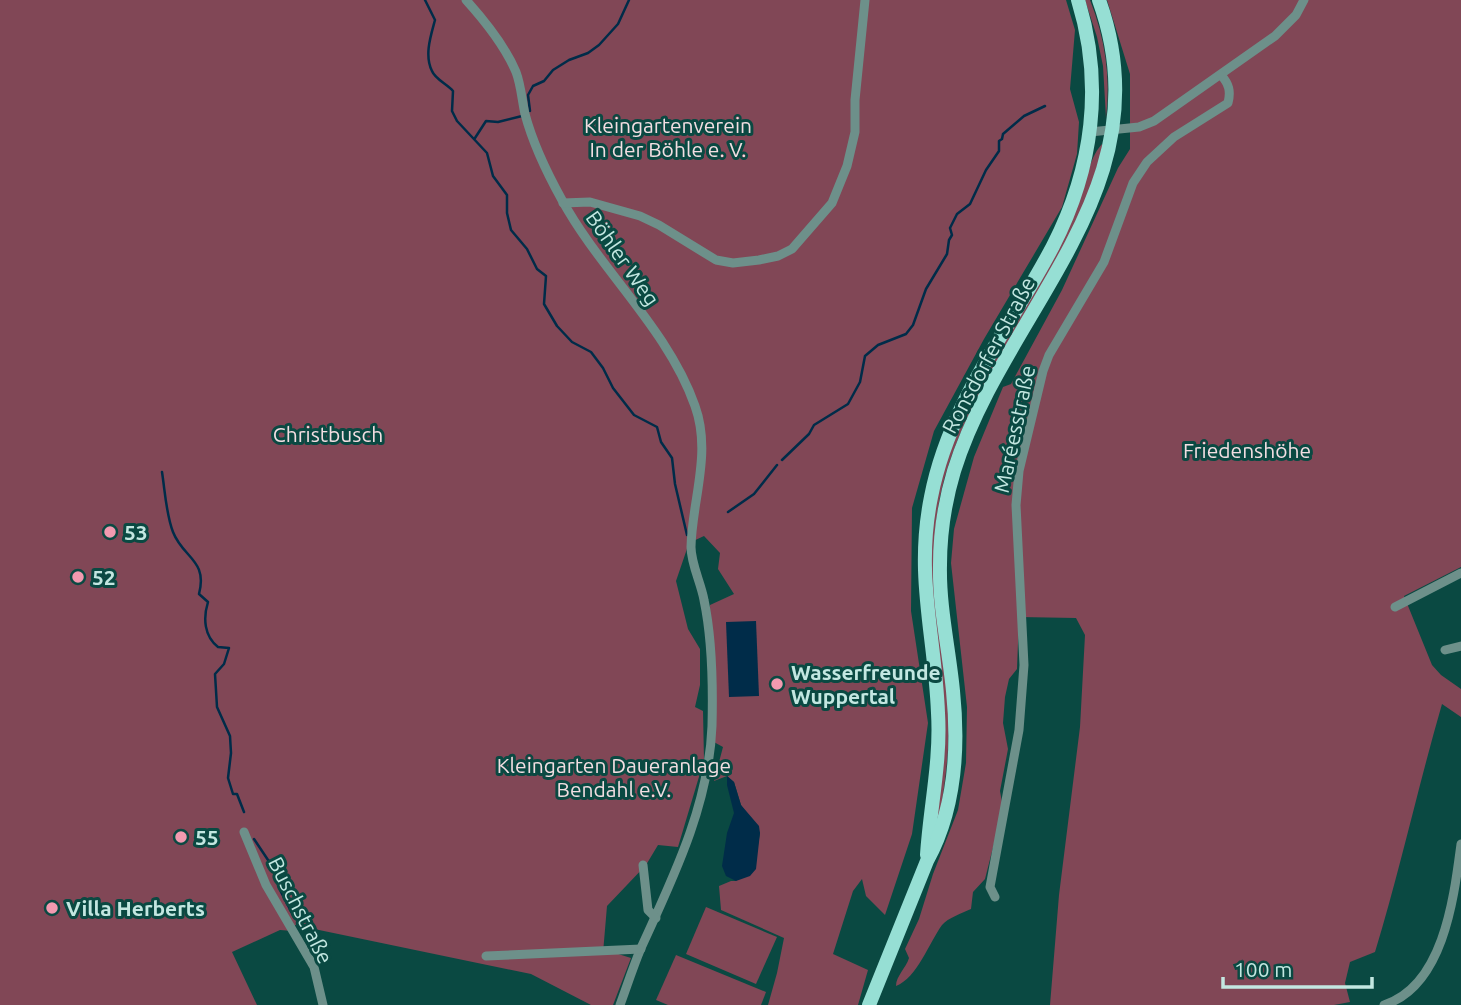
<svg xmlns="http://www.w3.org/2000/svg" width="1461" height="1005" viewBox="0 0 1461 1005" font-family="Ubuntu,sans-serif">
  <rect width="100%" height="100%" fill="#0a4942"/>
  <!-- green -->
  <g fill="#814756">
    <path d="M 0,0 L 1066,0 L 1075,30 L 1070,89 L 1079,122 L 1077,154 L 1062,207 L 984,339 L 934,431 L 912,508 L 911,611 L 928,723 L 912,834 L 885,915 L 866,896 L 862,879 L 853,891 L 833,954 L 868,970 L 858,1005 L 768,1005 L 777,973 L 784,938 L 721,910 L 719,886 L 731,881 L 736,881 L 758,845 L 760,833 L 741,805 L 734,782 L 727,776 L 714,781 L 723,747 L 712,741 L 710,605 L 734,594 L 718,569 L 720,553 L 704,536 L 689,543 L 676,581 L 688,629 L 700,649 L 700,685 L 695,707 L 703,711 L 704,760 L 678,847 L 658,845 L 646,865 L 607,906 L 603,953 L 615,953 L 631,958 L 613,1005 L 591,1005 L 531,974 L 295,925 L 293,931 L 280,930 L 232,952 L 257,1005 L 0,1005 Z"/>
    <path d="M 1085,0 L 1090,0 C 1105,38 1111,77 1106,118 L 1103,66 L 1097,37 Z"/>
    <path d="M 1107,0 L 1461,0 L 1461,567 L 1404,596 L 1432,665 L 1441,675 L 1461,689 L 1461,717 L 1442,704 C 1418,787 1400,870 1375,952 L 1350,962 L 1345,983 L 1350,1002 L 1334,1005 L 1050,1005 L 1059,895 L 1080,727 L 1085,635 L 1076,618 L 1019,617 L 1017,669 L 1009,679 L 1005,697 L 1003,723 L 1008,749 L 1000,791 L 1003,808 L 985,879 L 973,892 L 971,909 C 962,913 948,918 942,925 C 929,943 917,978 896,986 C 896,976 906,968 909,958 L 905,949 L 919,919 L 933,874 L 958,810 L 966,763 L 967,707 L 951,563 L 954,529 L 974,457 L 1003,387 L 1011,384 L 1062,290 L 1118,168 L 1130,149 L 1130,74 Z"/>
    <path d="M 1102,144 L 1103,148 C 1096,168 1091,189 1082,208 C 1072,232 1058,256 1045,279 C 1008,347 961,411 942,488 C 925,559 941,628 948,699 C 951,738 946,777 940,815 L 935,820 L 930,552 C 932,529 934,506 940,484 C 965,384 1033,300 1076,208 C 1086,188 1087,160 1102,144 Z"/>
    <path d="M 706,907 L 777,937 L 756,984 L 686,954 Z"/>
    <path d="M 676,955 L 766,992 L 761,1005 L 668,1005 L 656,1000 Z"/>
  </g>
  <!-- water -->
  <g fill="#002c49">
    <path d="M 756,621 L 759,696 L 729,697 L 726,622 Z"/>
    <path d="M 727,776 L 734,782 L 741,805 L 759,826 L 760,833 L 756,869 L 750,876 L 736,881 L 726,876 L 722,866 L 727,833 L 734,813 L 727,785 Z"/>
  </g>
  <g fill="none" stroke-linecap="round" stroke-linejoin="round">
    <!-- stream -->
    <g stroke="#002c49" stroke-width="2.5">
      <path d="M 425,0 L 435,20 C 431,35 424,55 432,71 C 435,79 447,84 453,91 L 452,111 L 457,121 L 487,153 L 493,176 L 507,195 L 507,213 L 511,230 L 527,249 L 537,269 L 546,276 L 544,304 L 557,326 L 572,342 L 591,352 L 603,368 L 613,388 L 634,415 L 657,427 L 661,442 L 672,458 L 675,484 L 687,535"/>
      <path d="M 530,111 L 528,95 L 533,86 L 544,81 L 553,70 L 569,60 L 588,53 L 599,45 L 618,24 L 629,0"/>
      <path d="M 475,138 L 486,121 L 498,122 L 522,116"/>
      <path d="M 782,460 L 809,434 L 814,425 L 848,404 L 860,382 L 865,356 L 878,345 L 906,334 L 913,325 L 926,289 L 947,254 L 949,240 L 952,235 L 950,228 L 957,214 L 970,204 L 986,170 L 999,151 L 999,141 L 1002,139 L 1003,134 L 1024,116 L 1045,106"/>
      <path d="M 162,472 C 165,491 166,514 173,532 C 183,558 208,560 199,594 L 208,602 C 203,618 204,636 218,647 L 229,648 L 224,664 L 215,674 L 217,707 L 230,736 L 231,753 L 228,778 L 233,794 L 237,794 L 244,812"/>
      <path d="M 728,512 L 754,494 L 777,465"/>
      <path d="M 254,839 L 268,860 L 273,864 L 281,892 L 294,917"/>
    </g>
    <!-- street -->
    <g stroke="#6d908a" stroke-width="9">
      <path d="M 466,0 C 485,21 505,46 516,72 C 521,85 522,101 525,114 C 533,144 547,173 562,200 C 600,270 668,329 695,406 C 712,453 692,500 691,547 C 691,564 701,583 704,600 C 712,638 713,687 712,726 C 709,805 673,878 641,948 C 633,967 627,986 620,1005"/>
      <path d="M 1090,132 L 1139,127 L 1154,121 L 1275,36 L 1296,15 L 1304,0"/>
      <path d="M 563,203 L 590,202 L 640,216 L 659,225 L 716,260 L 733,263 L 759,260 L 778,256 L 792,249 L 832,203 L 847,166 L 855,132 L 855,100 L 865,0"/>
      <path d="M 1395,607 L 1461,573"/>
      <path d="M 1445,650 L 1461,646"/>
      <path d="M 244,832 L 266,885 L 314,967 L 323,1005"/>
      <path d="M 643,865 L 648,910 L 656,918"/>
      <path d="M 995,897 L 990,887 L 1019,730 L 1024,665 L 1016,505 L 1019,471 L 1043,371 L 1049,355 L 1104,262 L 1133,183 L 1147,162 L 1174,137 L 1228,103 C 1231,91 1229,84 1221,75"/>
      <path d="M 486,956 L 641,949"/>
      <path d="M 1384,1005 C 1444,986 1454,897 1461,844"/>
    </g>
    <!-- primary -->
    <g stroke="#96dfd4" stroke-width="14">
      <path d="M 927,855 C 930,807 941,761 938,713 C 935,635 915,576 931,497 C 949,403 1010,328 1053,246 C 1093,168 1104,84 1078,0"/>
      <path d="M 869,1005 L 927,861 C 955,810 959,749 953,691 C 949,649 939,607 940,565 C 940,533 945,501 954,471 C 1005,308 1167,188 1099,0"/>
    </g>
  </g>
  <!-- markers -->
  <g fill="#f29ab0" stroke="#0a4942" stroke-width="2.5">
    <circle cx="110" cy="532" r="7"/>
    <circle cx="78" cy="577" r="7"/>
    <circle cx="777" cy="684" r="7"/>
    <circle cx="181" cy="837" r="7"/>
    <circle cx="52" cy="908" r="7"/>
  </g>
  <g text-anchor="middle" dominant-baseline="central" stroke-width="6" stroke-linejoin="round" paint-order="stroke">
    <!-- park labels -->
    <g font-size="21" fill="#f3dee2" stroke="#0a4942">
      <text x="668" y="125">Kleingartenverein<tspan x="668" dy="24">In der Böhle e. V.</tspan></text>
      <text x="328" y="434">Christbusch</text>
      <text x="1247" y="450">Friedenshöhe</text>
      <text x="614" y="765">Kleingarten Daueranlage<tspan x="614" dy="24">Bendahl e.V.</tspan></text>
    </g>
    <!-- street labels -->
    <g font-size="21" fill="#c3e7e1" stroke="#0a4942">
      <text transform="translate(623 258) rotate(55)">Böhler Weg</text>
      <text transform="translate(988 355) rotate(-62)">Ronsdorfer Straße</text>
      <text transform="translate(1014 429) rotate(-78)">Maréesstraße</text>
      <text transform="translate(301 910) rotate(63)">Buschstraße</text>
    </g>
    <!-- poi labels -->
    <g font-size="21" font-weight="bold" fill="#c3e7e1" stroke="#0a4942" text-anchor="start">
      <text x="124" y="532">53</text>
      <text x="92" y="577">52</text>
      <text x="791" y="672">Wasserfreunde<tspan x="791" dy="24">Wuppertal</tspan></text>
      <text x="195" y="837">55</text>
      <text x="66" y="908">Villa Herberts</text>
    </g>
  </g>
  <!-- scale -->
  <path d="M1223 977v10h149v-10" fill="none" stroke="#c3e7e1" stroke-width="3.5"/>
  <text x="1234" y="977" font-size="21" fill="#c3e7e1" stroke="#0a4942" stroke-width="5" paint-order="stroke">100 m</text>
</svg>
